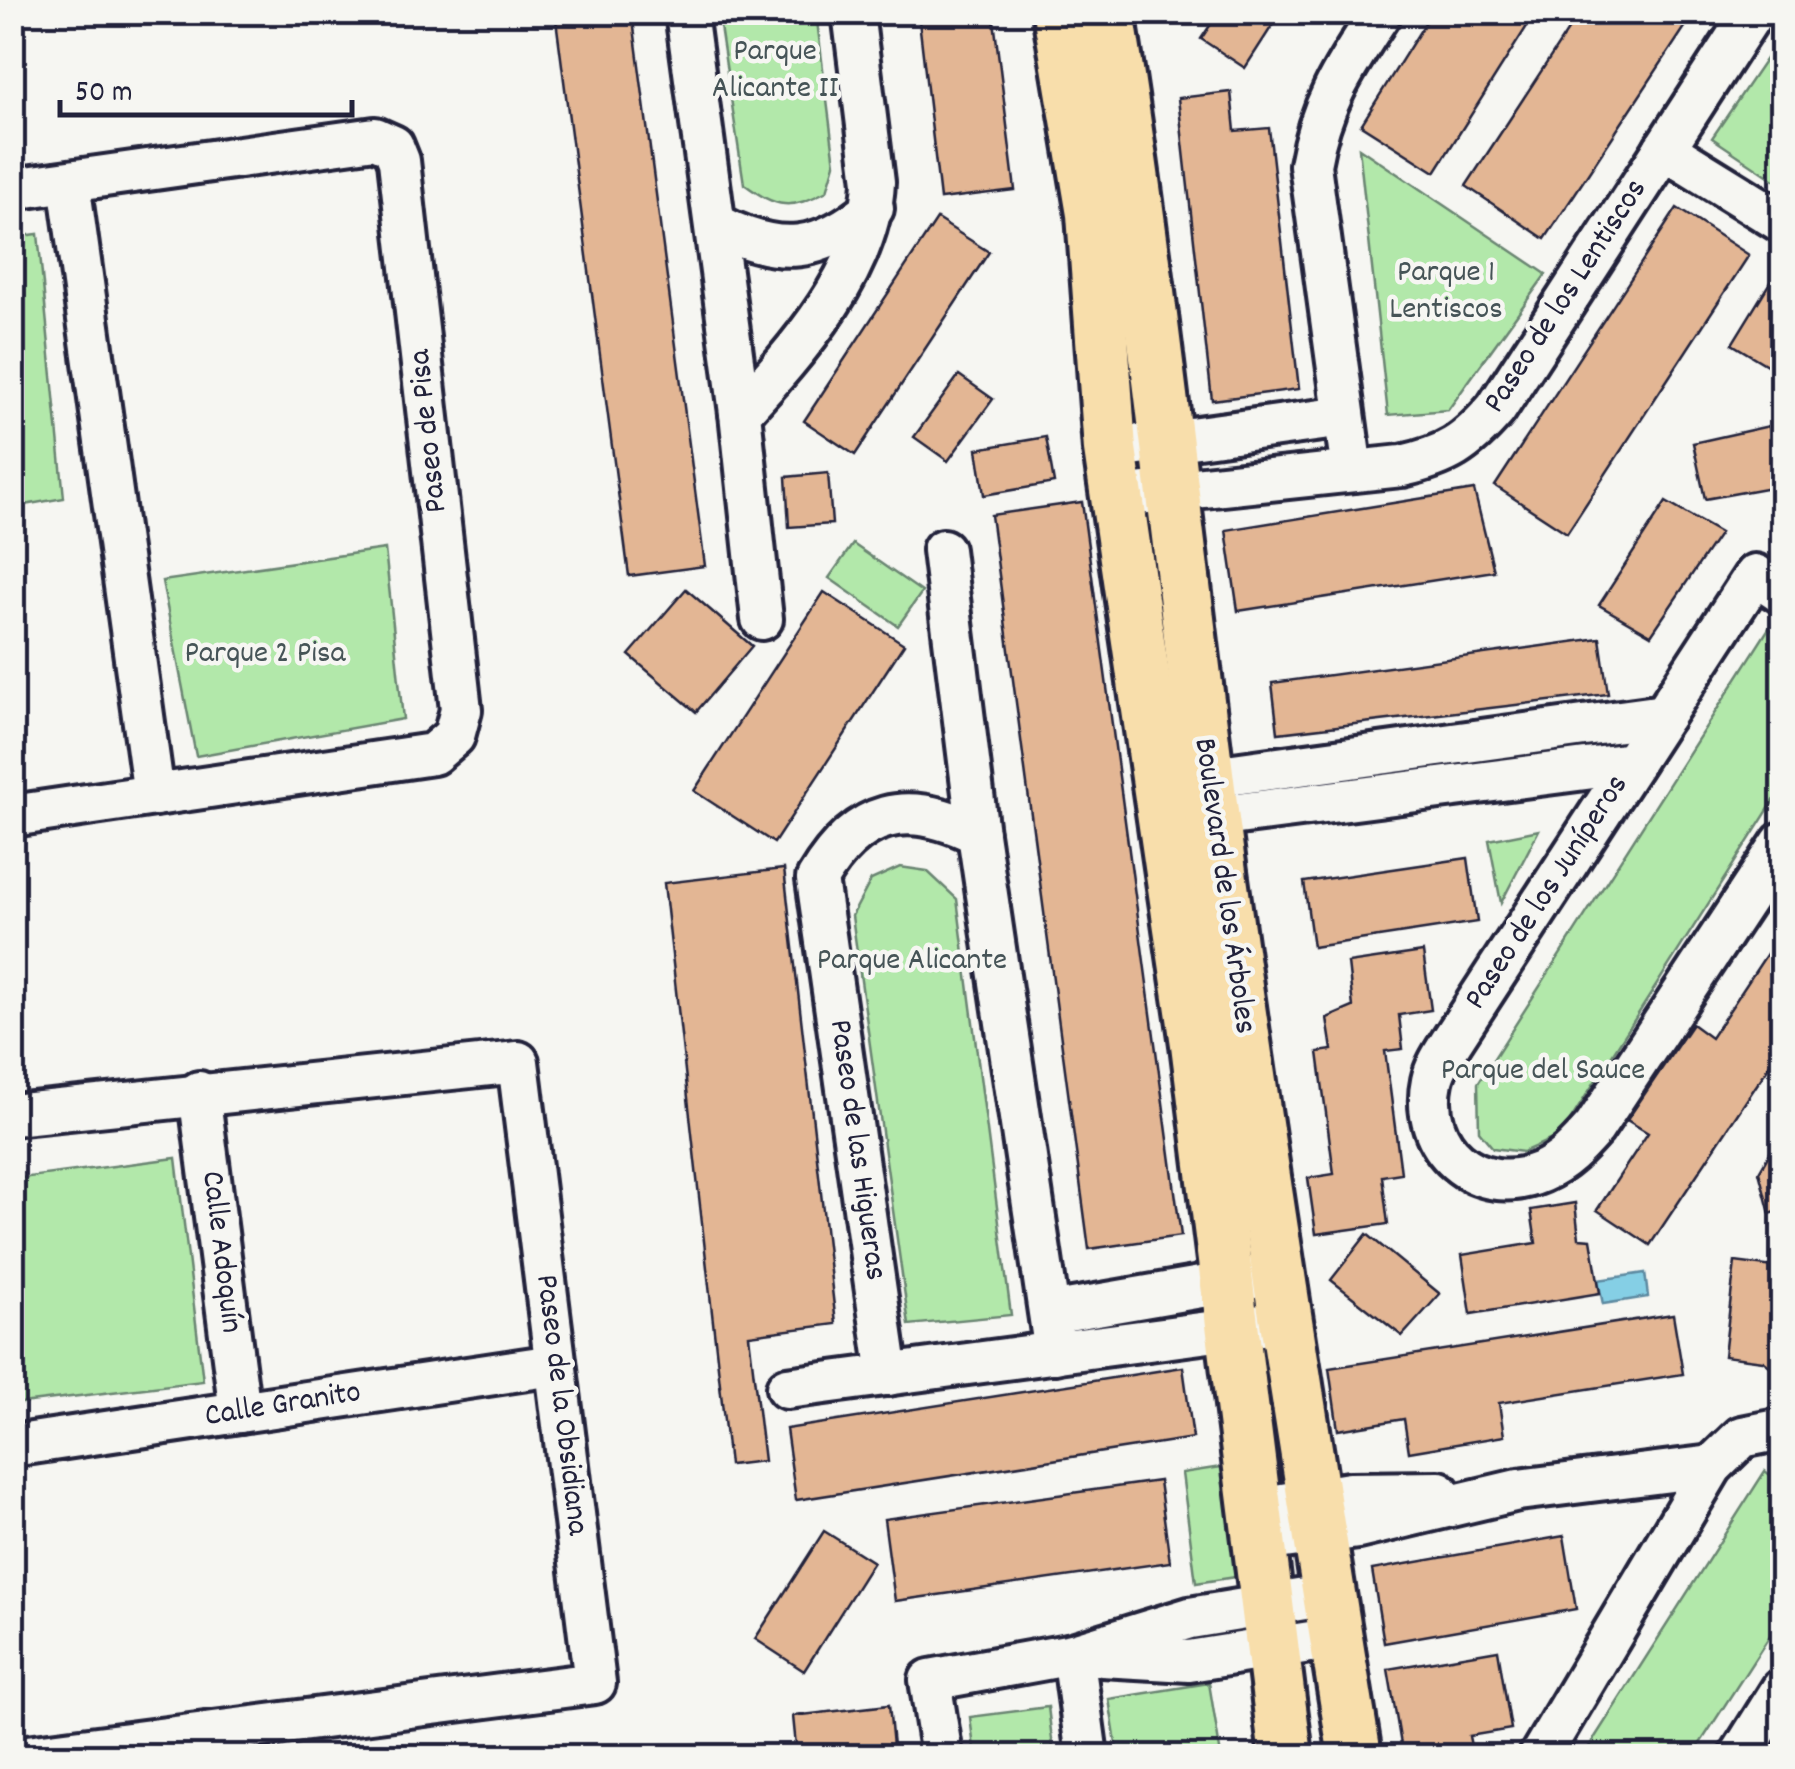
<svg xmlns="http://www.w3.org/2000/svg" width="1795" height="1769" viewBox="0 0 1795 1769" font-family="Dekko,sans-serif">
  <rect width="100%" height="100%" fill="#f6f6f2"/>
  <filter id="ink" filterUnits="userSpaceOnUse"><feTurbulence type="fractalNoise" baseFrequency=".01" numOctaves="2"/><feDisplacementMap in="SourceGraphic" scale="20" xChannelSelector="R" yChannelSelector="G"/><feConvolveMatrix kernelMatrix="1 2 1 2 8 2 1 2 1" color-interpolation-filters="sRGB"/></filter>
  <g filter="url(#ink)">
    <!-- green -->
    <g fill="#b2e8aa" stroke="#6a8572" stroke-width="2.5">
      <path d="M 718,13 L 816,13 L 835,164 L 827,191 C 790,210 778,209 744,184 Z"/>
      <path d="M 1782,35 L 1782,185 L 1712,138 Z"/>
      <path d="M 1359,148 L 1546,274 L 1448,410 L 1388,415 Z"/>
      <path d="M 38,234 L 64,498 L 13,507 L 13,237 Z"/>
      <path d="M 853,544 L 922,592 L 898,626 L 829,578 Z"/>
      <path d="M 385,549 L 403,719 L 196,756 L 162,581 Z"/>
      <path d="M 1769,628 L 1782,637 L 1782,788 L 1561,1135 L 1523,1152 L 1493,1148 L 1479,1131 L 1478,1083 Z"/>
      <path d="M 1539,830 L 1501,903 L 1489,840 Z"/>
      <path d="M 900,867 L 927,871 L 957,899 L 1011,1315 L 909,1325 L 852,916 L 871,880 Z"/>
      <path d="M 176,1158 L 203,1381 L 13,1404 L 13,1179 Z"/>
      <path d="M 1228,1466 L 1242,1576 L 1196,1583 L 1182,1473 Z"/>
      <path d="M 1765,1471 L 1782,1484 L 1782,1617 L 1692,1756 L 1583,1756 Z"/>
      <path d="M 1209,1683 L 1221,1756 L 1118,1756 L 1109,1699 Z"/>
      <path d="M 1048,1707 L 1054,1756 L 975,1756 L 970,1717 Z"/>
    </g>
    <!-- water -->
    <path fill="#85cfe5" stroke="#5d8aa1" stroke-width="2.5" d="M 1645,1273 L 1648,1297 L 1603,1304 L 1598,1280 Z"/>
    <!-- building -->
    <g fill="#e3b694" stroke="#22223b" stroke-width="2.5">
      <path d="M 555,12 L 632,12 L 705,566 L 629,576 Z"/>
      <path d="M 918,12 L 993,12 L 1015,190 L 940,199 Z"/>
      <path d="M 1219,12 L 1281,12 L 1245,68 L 1201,39 Z"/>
      <path d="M 1432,12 L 1536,12 L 1435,172 L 1361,125 Z"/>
      <path d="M 1580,12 L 1695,12 L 1545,239 L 1466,186 Z"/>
      <path d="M 1231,92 L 1235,131 L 1269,128 L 1299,389 L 1212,400 L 1178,98 Z"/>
      <path d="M 1677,208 L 1749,255 L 1567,533 L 1495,486 Z"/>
      <path d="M 937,219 L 989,252 L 855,455 L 804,421 Z"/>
      <path d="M 1780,266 L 1782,267 L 1782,374 L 1732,344 Z"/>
      <path d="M 959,375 L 993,399 L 948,461 L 914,437 Z"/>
      <path d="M 1769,426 L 1782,485 L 1705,499 L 1693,443 Z"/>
      <path d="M 1046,437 L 1054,483 L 984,495 L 977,449 Z"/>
      <path d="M 828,473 L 832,524 L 789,527 L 786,477 Z"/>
      <path d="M 1474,490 L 1494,571 L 1238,611 L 1226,530 Z"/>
      <path d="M 1082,502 L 1181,1236 L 1089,1249 L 991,515 Z"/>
      <path d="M 1666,502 L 1720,533 L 1651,635 L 1599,605 Z"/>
      <path d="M 686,589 L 752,646 L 696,712 L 629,655 Z"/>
      <path d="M 824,592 L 904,644 L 774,843 L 694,791 Z"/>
      <path d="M 1600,638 L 1608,694 L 1278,733 L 1272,683 Z"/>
      <path d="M 1468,858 L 1477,922 L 1313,947 L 1304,882 Z"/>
      <path d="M 784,869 L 836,1324 L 749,1335 L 764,1461 L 729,1465 L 664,883 Z"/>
      <path d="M 1782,931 L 1782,1047 L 1650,1245 L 1597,1210 L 1648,1133 L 1627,1120 L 1692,1024 L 1711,1038 Z"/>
      <path d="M 1423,952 L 1431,1010 L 1399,1015 L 1403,1049 L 1385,1051 L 1401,1173 L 1382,1176 L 1388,1224 L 1316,1234 L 1308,1178 L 1334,1174 L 1318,1052 L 1332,1050 L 1327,1018 L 1353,1007 L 1348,963 Z"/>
      <path d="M 1782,1132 L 1782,1210 L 1770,1214 L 1759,1172 Z"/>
      <path d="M 1575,1203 L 1579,1238 L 1591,1239 L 1600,1293 L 1471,1314 L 1462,1255 L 1536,1243 L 1531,1210 Z"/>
      <path d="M 1367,1234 L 1440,1294 L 1402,1336 L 1331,1280 Z"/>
      <path d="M 1735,1262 L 1782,1268 L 1782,1375 L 1763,1361 L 1724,1356 Z"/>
      <path d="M 1673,1314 L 1683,1374 L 1499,1403 L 1504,1436 L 1409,1452 L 1404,1419 L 1338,1430 L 1329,1368 Z"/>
      <path d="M 1183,1367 L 1193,1438 L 796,1500 L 786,1429 Z"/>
      <path d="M 1159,1481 L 1170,1562 L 895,1601 L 884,1519 Z"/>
      <path d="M 824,1531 L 873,1562 L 804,1671 L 755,1639 Z"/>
      <path d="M 1564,1536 L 1576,1609 L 1384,1643 L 1372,1570 Z"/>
      <path d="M 1498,1650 L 1511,1729 L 1469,1736 L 1473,1756 L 1403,1756 L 1388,1669 Z"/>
      <path d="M 889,1705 L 894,1756 L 797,1756 L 793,1716 Z"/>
    </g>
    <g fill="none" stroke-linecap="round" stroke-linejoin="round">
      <!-- minor casing -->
      <g stroke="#22223b" stroke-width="48">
        <g id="minor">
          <path d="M 686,12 L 740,413"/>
          <path d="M 1664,149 L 1782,222"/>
          <path d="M 69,182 L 154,795"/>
          <path d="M 12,189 L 375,138 L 393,146 L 399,161 L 461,710 L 454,736 L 433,754 L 12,816"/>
          <path d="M 717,225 C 779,257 820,253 873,208"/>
          <path d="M 1110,449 L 1344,417"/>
          <path d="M 1352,471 L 1310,165 C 1321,101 1346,66 1381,12"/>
          <path d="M 1118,496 L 1402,466 C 1447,456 1466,444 1496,409 L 1753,12"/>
          <path d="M 943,550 L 978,834 L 1055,1353"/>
          <path d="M 1782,593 L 1755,575 L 1453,1039 C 1445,1052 1435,1066 1432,1081 C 1418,1146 1477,1200 1541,1172 C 1564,1162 1578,1146 1594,1128 L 1782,843"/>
          <path d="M 762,619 L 740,413 C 797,351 870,270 874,182 L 853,12"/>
          <path d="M 1183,781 L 1664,715"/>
          <path d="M 1184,821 L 1632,763"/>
          <path d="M 199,1092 L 240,1412"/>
          <path d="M 12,1115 L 518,1062 L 595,1683 L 27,1756"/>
          <path d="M 1050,1313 L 1253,1278"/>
          <path d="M 888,1375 L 817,879 C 858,810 906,798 978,834"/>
          <path d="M 787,1388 L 1284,1322"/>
          <path d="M 12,1446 L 554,1365"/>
          <path d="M 1258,1508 L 1350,1493 L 1439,1492"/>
          <path d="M 1262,1541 L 1358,1528 L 1518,1490 L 1712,1466"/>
          <path d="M 1073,1654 L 1087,1756"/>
          <path d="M 1102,1656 L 1189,1661 L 1336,1638"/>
          <path d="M 942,1756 L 930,1680 L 1073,1654 L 1190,1618 L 1329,1595"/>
          <path d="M 1540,1756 L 1712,1466 L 1742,1437 L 1772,1431 L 1782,1437"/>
          <path d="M 1740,1756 L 1782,1689"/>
        </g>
      </g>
      <!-- major casing -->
      <g stroke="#22223b" stroke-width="60">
        <g id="major">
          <path d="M 1059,12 L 1093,214 L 1110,449 L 1197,1044 L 1286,1756"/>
          <path d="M 1108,12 C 1151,281 1178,551 1213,820 C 1255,1133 1305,1445 1355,1756"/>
        </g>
      </g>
      <!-- minor -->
      <use href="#minor" stroke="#f6f6f2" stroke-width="40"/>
      <!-- major -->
      <use href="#major" stroke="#f8deab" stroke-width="52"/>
    </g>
  </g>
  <g text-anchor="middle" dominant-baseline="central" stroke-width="9" stroke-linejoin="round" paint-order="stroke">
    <!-- park labels -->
    <g font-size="32" fill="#465457" stroke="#f6f6f2">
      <text x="775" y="53">Parque<tspan x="775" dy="37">Alicante II</tspan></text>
      <text x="1446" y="274">Parque 1<tspan x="1446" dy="37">Lentiscos</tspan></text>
      <text x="265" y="655">Parque 2 Pisa</text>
      <text x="912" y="962">Parque Alicante</text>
      <text x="1543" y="1072">Parque del Sauce</text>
    </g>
    <!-- street labels -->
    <g font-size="32" fill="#22223b" stroke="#f6f6f2">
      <text transform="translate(1567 297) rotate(-57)">Paseo de los Lentiscos</text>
      <text transform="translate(430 431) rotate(-96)">Paseo de Pisa</text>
      <text transform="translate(1223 886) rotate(82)">Boulevard de los Árboles</text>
      <text transform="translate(1548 893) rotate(-57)">Paseo de los Juníperos</text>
      <text transform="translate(856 1150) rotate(82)">Paseo de las Higueras</text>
      <text transform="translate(220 1252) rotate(83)">Calle Adoquín</text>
      <text transform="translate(560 1405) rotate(83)">Paseo de la Obsidiana</text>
      <text transform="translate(283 1406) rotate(-9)">Calle Granito</text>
    </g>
  </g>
  <!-- margin -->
  <rect width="1795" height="1769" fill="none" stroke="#f6f6f2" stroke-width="50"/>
  <rect x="25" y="25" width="1745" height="1719" fill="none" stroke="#22223b" stroke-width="4" filter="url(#ink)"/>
  <!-- scale -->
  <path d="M60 100v15h292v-15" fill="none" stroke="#22223b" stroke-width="5"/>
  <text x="75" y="100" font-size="30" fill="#22223b" stroke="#f6f6f2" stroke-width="8" paint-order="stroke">50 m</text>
</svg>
